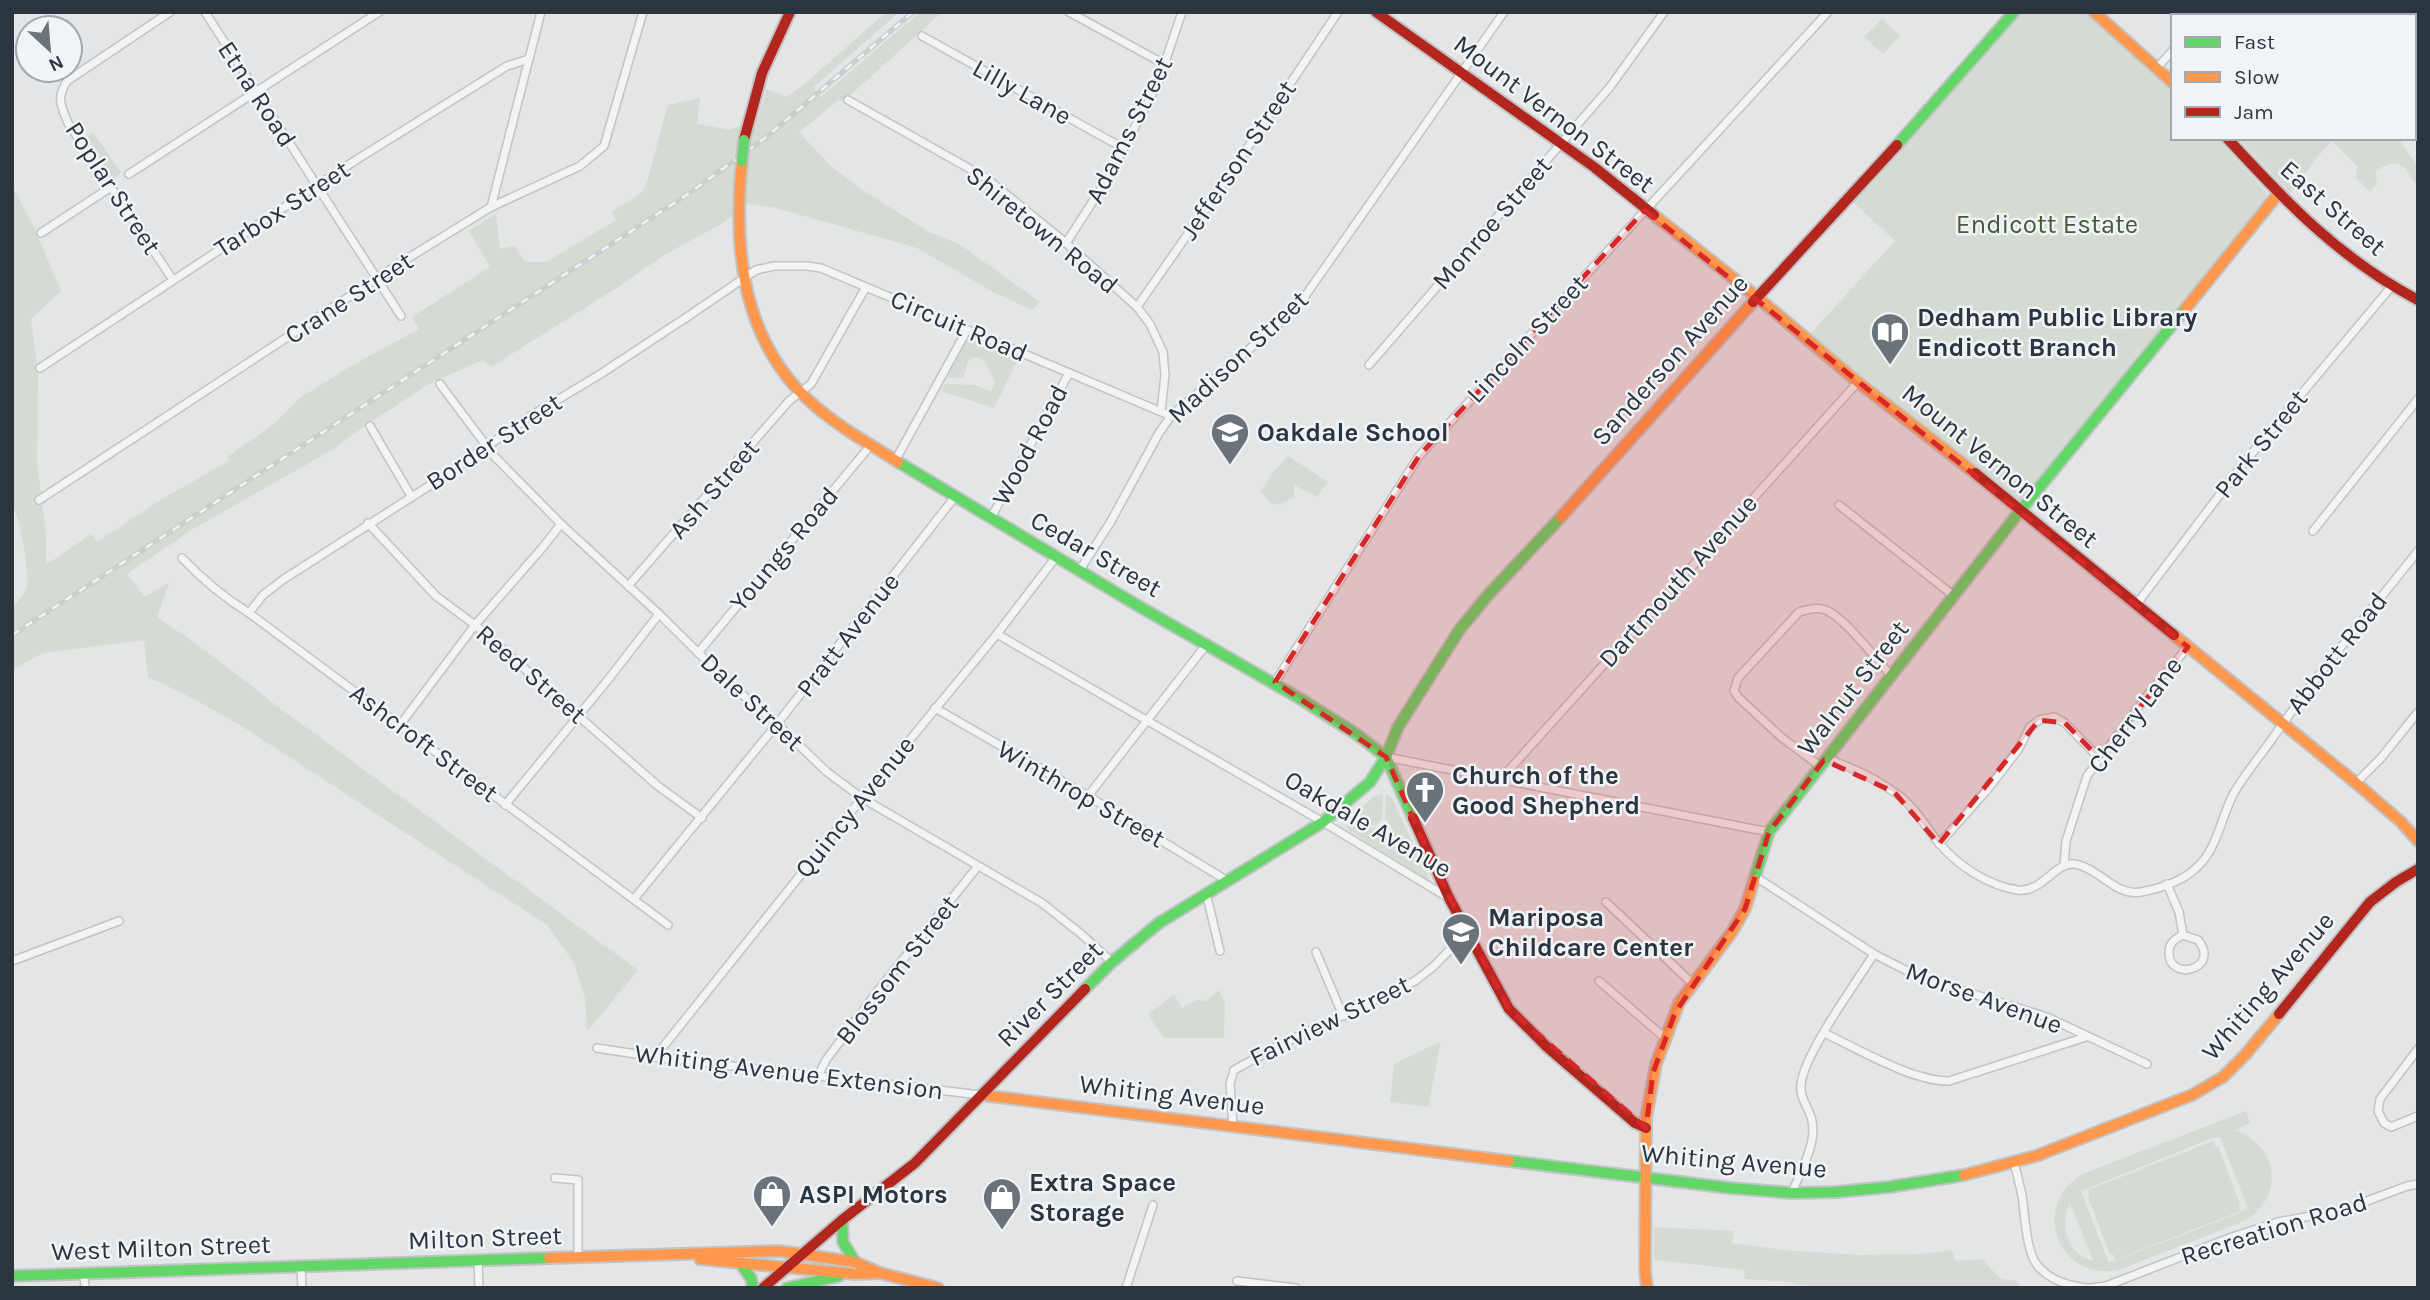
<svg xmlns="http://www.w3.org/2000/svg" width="2430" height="1300" viewBox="0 0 2430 1300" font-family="Karla,sans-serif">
  <rect width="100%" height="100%" fill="#e3e5e7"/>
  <!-- green -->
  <g fill="#d5dbd3" fill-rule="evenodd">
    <path d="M 886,12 L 899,12 L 813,88 L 821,97 L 920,12 L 942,12 L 843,102 L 839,100 L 799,132 L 831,166 L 855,185 L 929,232 L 959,244 L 1040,302 L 1032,310 L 993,292 L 917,248 L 776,208 L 749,204 L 723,223 L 666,254 L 615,289 L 491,367 L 483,360 L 431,383 L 372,421 L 332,450 L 193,529 L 127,574 L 144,597 L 169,583 L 157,617 L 205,650 L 285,712 L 638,970 L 587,1032 L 585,997 L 574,963 L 547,925 L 240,725 C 210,709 181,690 148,678 L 144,640 L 43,653 L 12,670 L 12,608 C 18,601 26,594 27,585 C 29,570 20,517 12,504 L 12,186 L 34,227 L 61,291 L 31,319 L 38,374 L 37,462 L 46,533 L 46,565 L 91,534 L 97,542 L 162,499 L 229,461 L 227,457 L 275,423 L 300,398 L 351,366 L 419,329 L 412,317 L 490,267 L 469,231 L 496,214 L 500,249 L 515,246 L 525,262 L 546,262 L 616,220 L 612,212 L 641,193 L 646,185 L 668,105 L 700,98 L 697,124 L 731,130 L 759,115 L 766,89 L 787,97 L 807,82 Z"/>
    <path d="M 2021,12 L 2085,12 L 2173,92 L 2173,138 L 2217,138 L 2267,193 L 2264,202 L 2254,214 L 2021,502 L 1810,334 L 1895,241 L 1853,202 Z"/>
    <path d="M 2261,12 L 2418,12 L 2418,73 L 2414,71 L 2414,16 L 2258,16 Z"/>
    <path d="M 1882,19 L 1900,36 L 1883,54 L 1864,37 Z"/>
    <path d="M 93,132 L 121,173 L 113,179 L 85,138 Z"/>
    <path d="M 2238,138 L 2398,138 L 2418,167 L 2418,187 L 2403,166 L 2395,163 L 2382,167 L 2375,173 L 2377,184 L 2370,192 L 2356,177 L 2357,166 L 2332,141 C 2316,157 2304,176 2290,193 Z"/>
    <path d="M 970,339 L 1018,359 L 994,408 L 941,391 L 945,384 L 975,385 L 991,392 L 995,382 L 985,362 L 977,357 C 962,359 970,370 962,378 L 948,377 L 966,341 Z"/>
    <path d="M 1288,456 L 1328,482 L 1317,497 L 1294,485 L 1294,496 L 1281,505 L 1270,503 L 1261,491 L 1273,473 Z"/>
    <path d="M 1383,793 L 1382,819 L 1376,825 L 1346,821 L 1374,796 Z"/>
    <path d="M 1386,794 L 1392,798 L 1430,881 L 1348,830 L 1346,824 L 1373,828 L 1382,838 L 1393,829 L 1385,819 Z"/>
    <path d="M 1219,990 L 1225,1004 L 1224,1038 L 1164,1038 L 1148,1015 L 1174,994 L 1182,1008 L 1197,1000 L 1205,1001 Z"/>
    <path d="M 1441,1041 L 1428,1107 L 1390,1102 L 1394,1064 Z"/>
    <path d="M 2246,1111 L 2250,1123 L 2235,1130 C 2280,1146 2285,1200 2242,1222 L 2119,1270 C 2056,1282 2029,1202 2085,1173 ZM 2220,1137 L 2248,1208 L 2240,1213 L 2109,1263 L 2081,1191 L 2210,1139 ZM 2070,1203 L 2093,1260 L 2092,1261 C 2068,1252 2058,1226 2070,1203 Z"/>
    <path d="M 2213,1141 L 2215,1146 L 2218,1146 L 2240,1204 L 2238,1205 L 2241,1211 L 2115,1260 L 2113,1254 L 2110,1255 L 2088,1197 L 2090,1196 L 2088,1190 Z"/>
    <path d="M 1654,1227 L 1734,1231 L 1732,1243 L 1784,1250 L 1859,1255 L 1922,1254 L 1952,1250 L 1955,1261 L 1982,1259 L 2001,1279 L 2016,1281 L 2022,1288 L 1820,1288 L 1782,1281 L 1744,1279 L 1745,1270 L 1654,1260 Z"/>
  </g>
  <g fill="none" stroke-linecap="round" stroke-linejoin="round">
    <!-- street casing -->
    <g stroke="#c1c3c5" stroke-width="10">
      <g id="street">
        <path d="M 170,12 L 67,81 C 56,99 61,105 68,123 L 173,280"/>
        <path d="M 205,12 L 401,316"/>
        <path d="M 1069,12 L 1166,65"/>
        <path d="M 2202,16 L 2205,12"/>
        <path d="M 922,36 L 1123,148"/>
        <path d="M 2157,68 L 2173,50"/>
        <path d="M 848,100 L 986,178 L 1066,243 L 1137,307 L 1150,324 L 1163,352 L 1165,375 L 1161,411"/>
        <path d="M 129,174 L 379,12"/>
        <path d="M 491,207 L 580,166 L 604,146 L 643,12"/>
        <path d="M 41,233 L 111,187"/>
        <path d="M 1066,243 L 1108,178 L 1158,83 L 1182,12"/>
        <path d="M 1137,307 L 1240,159 L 1338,12"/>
        <path d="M 1369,365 L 1610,87 L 1664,12"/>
        <path d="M 40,368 L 356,160 L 507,66 L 529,59"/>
        <path d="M 440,384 L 494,456 L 561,524 L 659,614 L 731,685 L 777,724 L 827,772 L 862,798 L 1042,903 L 1080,933 L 1112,962"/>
        <path d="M 370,426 L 411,496"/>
        <path d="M 895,461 L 967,330"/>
        <path d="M 39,500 L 405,260 L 491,207 L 541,12"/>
        <path d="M 1839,505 L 1954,596"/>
        <path d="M 991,518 L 1069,373"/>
        <path d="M 368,523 L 436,596 L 475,625 L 658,786 L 702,818"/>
        <path d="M 2313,531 L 2418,399"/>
        <path d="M 182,558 C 203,580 223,597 249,613 L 668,925"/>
        <path d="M 1079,571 L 1110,523 L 1159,433 L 1171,416 L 1281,322 L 1303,299 L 1504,12"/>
        <path d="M 628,586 L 789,401 L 811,384 L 866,287"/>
        <path d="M 2136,605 L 2243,464 L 2391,287"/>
        <path d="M 249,613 L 263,595 L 284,579 L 446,475 L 532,415 L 599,375 L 687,317 L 756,270 L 774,266 L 807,266 L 821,268 L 1171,416"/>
        <path d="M 997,634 L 1323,822 L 1447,897"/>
        <path d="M 698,653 L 870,446"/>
        <path d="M 1275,682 L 1419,456 L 1828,12"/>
        <path d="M 935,708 L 1088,796 L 1226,880"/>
        <path d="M 400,725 L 475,625 L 543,547 L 561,524"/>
        <path d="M 1386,757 L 1769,832"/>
        <path d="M 1827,757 C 1834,762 1839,763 1846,766 C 1864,773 1885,785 1901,797 C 1916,809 1926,827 1938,842 C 1957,865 1988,886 2018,890 C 2042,893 2055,862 2074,864 C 2098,867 2116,897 2141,892 C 2163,888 2187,880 2202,862 C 2219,842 2222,814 2235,791 C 2246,773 2260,756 2272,739 C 2317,674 2369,613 2418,551"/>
        <path d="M 1820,766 L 1781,737 L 1739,698 L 1734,691 L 1738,678 L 1799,612 C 1807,610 1813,607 1822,609 C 1841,612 1876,660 1891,675"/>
        <path d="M 1500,780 L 1858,382"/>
        <path d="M 2356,783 L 2381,758 L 2418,712"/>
        <path d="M 1088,796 L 1206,645"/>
        <path d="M 505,805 L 607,681 L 659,614"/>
        <path d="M 1939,844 L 1987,790 L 2018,750 L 2030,727 L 2039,720 L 2054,717 L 2065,723 L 2099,758"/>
        <path d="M 2064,866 L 2066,841 L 2087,776 L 2149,693 L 2188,647"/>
        <path d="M 1756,877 L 1874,954 L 1919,977 L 2047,1017 L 2147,1064"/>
        <path d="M 2167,884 L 2179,912 L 2183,935 L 2198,940 C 2222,969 2168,983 2169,952 C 2169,943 2175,939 2183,935"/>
        <path d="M 1206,893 L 1220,951"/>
        <path d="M 634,899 L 777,724 L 954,498"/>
        <path d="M 1606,902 L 1693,984"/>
        <path d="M 1316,952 L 1343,1016"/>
        <path d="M 12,961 L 119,921"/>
        <path d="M 1599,981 L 1665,1038"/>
        <path d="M 1824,1033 C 1859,1049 1911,1081 1949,1081 L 2086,1037"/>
        <path d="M 597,1048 L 655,1057 L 981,1095"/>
        <path d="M 2418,1049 L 2380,1099 L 2378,1111 L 2384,1123 L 2391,1127 L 2418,1116"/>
        <path d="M 655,1057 L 862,798 L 997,634 L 1056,557"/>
        <path d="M 818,1076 L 826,1060 L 877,992 L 978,866"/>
        <path d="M 1233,1125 L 1230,1084 L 1234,1070 L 1282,1044 L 1415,981 L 1434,966 L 1466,933"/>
        <path d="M 2014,1163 C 2017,1174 2020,1185 2022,1196 C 2025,1214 2026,1251 2037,1265 C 2050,1281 2068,1285 2086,1288"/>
        <path d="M 555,1178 L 578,1180 L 578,1258"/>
        <path d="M 1792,1193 C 1800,1172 1817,1144 1812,1121 C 1810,1109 1799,1098 1801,1085 C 1803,1055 1856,983 1874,954"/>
        <path d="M 478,1261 L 479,1288"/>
        <path d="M 301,1266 L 302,1288"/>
        <path d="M 84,1274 L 85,1288"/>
        <path d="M 1237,1281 L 1296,1288"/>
        <path d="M 1126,1288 L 1153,1205"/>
        <path d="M 2090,1288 L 2106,1286 L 2232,1237 L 2278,1222 L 2343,1210 L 2407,1186 L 2418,1184"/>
      </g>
    </g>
    <!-- fast casing -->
    <g stroke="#c1c3c5" stroke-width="14">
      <g id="fast">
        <path d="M 1897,145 L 2014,12"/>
        <path d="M 898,462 L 1135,604 L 1299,698 L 1356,734 L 1386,757 L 1413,818"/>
        <path d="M 1754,880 L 1769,832 L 2020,511 L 2186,308"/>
        <path d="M 1085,989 L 1112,962 L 1159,923 L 1323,822 L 1370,782 L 1386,757 L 1398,727 L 1460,629 L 1488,595 L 1561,517"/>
        <path d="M 1509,1161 L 1730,1188 L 1792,1193 L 1836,1192 L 1889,1187 L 1964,1175"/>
        <path d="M 842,1220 L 843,1242 L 855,1262"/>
        <path d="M 740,1263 L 751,1278 L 753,1288"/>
        <path d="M 12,1276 L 549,1258"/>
        <path d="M 787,1288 L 839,1276"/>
      </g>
    </g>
    <!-- slow casing -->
    <g stroke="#c1c3c5" stroke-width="14">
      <g id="slow">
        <path d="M 2094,12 L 2173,83"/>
        <path d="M 742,161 C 733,250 742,343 814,405 C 840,428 870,444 898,462"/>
        <path d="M 1654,215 L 1757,297 L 1858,382 L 1975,473"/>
        <path d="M 2186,308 L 2278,194"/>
        <path d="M 1561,517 L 1753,302"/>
        <path d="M 2174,635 L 2356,783 L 2401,822 L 2418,841"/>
        <path d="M 982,1095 L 1509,1161"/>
        <path d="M 1964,1175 L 2036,1156 L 2192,1095 L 2223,1077 L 2245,1055 L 2279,1014"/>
        <path d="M 549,1258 L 779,1251 L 855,1262 L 880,1273 L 938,1288"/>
        <path d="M 700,1259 L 855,1274 L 880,1273"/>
        <path d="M 1647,1288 L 1645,1271 L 1646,1118 L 1656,1064 L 1679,1003 L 1732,932 L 1745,909 L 1754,880"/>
      </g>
    </g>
    <!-- jam casing -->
    <g stroke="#c1c3c5" stroke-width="14">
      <g id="jam">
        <path d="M 1376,12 L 1594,167 L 1654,215"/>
        <path d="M 2227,138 C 2286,202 2340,259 2418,300"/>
        <path d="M 744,140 L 762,73 L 790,12"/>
        <path d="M 1753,302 L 1897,145"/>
        <path d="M 1975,473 L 2174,635"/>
        <path d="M 1413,818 L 1449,898 L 1509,1009 L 1547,1047 L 1635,1123 L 1646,1128"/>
        <path d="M 2279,1014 L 2370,902 L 2396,882 L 2418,869"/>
        <path d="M 763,1288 L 842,1220 L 915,1163 L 1085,989"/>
      </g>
    </g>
    <!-- street -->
    <use href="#street" stroke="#f2f3f4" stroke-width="7"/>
    <!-- fast -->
    <use href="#fast" stroke="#63d668" stroke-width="10"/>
    <!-- slow -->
    <use href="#slow" stroke="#ff974d" stroke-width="10"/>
    <!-- jam -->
    <use href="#jam" stroke="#b3261e" stroke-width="10"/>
    <!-- rail casing -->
    <g stroke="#cbcdcf" stroke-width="5">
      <path id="rail" d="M 12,635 L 688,194 L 765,138 L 913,12"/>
    </g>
    <!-- rail -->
    <use href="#rail" stroke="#f1f4f6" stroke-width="2.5" stroke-dasharray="8" stroke-linecap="butt"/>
    <!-- fast-bridge casing -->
    <g stroke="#c1c3c5" stroke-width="14" stroke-linecap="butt">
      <path id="fast-bridge" d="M 742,161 L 744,140"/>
    </g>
    <!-- fast-bridge -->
    <use href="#fast-bridge" stroke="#63d668" stroke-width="10"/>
  </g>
  <!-- marked area -->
  <path fill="#d62828" fill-opacity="0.2" stroke="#d62828" stroke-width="5" stroke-dasharray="14 9" stroke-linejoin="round" d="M 1645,210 L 2188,647 L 2099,758 L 2065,723 L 2039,720 L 1939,844 L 1894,792 L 1824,760 L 1769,832 L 1745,909 L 1675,1013 L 1653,1073 L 1646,1128 L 1509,1009 L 1438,875 L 1386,757 L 1275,682 L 1419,456 Z"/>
  <!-- icons -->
  <defs>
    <g id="library-pin" transform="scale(2.0125)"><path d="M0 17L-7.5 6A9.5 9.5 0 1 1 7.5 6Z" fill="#6b737a" stroke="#f1f4f6"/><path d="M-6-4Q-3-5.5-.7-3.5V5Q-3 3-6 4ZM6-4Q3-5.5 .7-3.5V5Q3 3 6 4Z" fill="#fff"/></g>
    <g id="school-pin" transform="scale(2.0125)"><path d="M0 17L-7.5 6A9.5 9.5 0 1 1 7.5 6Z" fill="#6b737a" stroke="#f1f4f6"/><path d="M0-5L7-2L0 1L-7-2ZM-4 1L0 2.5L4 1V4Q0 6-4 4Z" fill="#fff"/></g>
    <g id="church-pin" transform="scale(2.0125)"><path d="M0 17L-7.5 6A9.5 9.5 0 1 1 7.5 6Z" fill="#6b737a" stroke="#f1f4f6"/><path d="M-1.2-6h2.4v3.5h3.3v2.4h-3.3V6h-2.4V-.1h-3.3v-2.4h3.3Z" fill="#fff"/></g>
    <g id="shop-pin" transform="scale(2.0125)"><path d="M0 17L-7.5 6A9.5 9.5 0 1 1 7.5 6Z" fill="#6b737a" stroke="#f1f4f6"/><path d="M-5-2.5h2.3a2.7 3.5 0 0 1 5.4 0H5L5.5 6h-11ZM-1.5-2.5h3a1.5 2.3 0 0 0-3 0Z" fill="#fff"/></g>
  </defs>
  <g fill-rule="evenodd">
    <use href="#library-pin" x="1890" y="332"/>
    <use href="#school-pin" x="1230" y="432"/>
    <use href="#church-pin" x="1425" y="790"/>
    <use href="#school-pin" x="1461" y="932"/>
    <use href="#shop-pin" x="772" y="1194"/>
    <use href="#shop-pin" x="1002" y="1197"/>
  </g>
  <g text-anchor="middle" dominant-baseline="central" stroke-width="5" stroke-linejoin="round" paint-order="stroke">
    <!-- street labels -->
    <g font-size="26" fill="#2b353f" stroke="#f1f4f6">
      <text transform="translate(1022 92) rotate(29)">Lilly Lane</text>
      <text transform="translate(257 94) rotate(57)">Etna Road</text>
      <text transform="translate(1554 114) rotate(37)">Mount Vernon Street</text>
      <text transform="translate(1129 130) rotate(-63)">Adams Street</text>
      <text transform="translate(1238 160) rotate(-56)">Jefferson Street</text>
      <text transform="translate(113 188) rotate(57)">Poplar Street</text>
      <text transform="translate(2333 208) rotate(41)">East Street</text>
      <text transform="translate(282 209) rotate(-33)">Tarbox Street</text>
      <text transform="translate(1492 223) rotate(-49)">Monroe Street</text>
      <text transform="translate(1042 230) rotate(39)">Shiretown Road</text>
      <text transform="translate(349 298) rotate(-33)">Crane Street</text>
      <text transform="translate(959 326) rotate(23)">Circuit Road</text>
      <text transform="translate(1527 339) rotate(-47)">Lincoln Street</text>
      <text transform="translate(1238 357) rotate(-43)">Madison Street</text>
      <text transform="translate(1670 360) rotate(-48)">Sanderson Avenue</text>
      <text transform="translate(494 442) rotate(-33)">Border Street</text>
      <text transform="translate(2261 444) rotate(-51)">Park Street</text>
      <text transform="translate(1030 445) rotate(-62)">Wood Road</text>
      <text transform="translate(2000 466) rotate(39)">Mount Vernon Street</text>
      <text transform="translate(714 489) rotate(-49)">Ash Street</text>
      <text transform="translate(784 549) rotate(-50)">Youngs Road</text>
      <text transform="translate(1096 554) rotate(30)">Cedar Street</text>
      <text transform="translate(1678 581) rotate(-48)">Dartmouth Avenue</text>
      <text transform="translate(848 635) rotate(-52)">Pratt Avenue</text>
      <text transform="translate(2337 653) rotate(-52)">Abbott Road</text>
      <text transform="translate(531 674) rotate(41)">Reed Street</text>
      <text transform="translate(1853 688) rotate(-52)">Walnut Street</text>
      <text transform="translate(752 702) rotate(43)">Dale Street</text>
      <text transform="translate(2135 715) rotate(-53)">Cherry Lane</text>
      <text transform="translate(424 743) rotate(37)">Ashcroft Street</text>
      <text transform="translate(1081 794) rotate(30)">Winthrop Street</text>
      <text transform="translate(855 807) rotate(-51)">Quincy Avenue</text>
      <text transform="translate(1368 824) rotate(30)">Oakdale Avenue</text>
      <text transform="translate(897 970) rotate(-52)">Blossom Street</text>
      <text transform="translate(2268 986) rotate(-49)">Whiting Avenue</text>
      <text transform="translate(1050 994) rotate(-45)">River Street</text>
      <text transform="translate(1984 998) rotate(20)">Morse Avenue</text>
      <text transform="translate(1330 1021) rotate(-26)">Fairview Street</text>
      <text transform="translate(789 1072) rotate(7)">Whiting Avenue Extension</text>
      <text transform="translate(1172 1095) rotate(7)">Whiting Avenue</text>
      <text transform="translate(1734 1161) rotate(5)">Whiting Avenue</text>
      <text transform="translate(2274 1229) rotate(-17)">Recreation Road</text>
      <text transform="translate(485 1238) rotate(-2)">Milton Street</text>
      <text transform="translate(161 1248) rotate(-2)">West Milton Street</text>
    </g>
    <!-- park labels -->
    <g font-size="26" fill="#445a39" stroke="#f1f4f6">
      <text x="2047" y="224">Endicott Estate</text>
    </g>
    <!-- poi labels -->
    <g font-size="26" font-weight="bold" fill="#2b353f" stroke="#f1f4f6" text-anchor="start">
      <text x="1917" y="317">Dedham Public Library<tspan x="1917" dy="30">Endicott Branch</tspan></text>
      <text x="1257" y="432">Oakdale School</text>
      <text x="1452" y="775">Church of the<tspan x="1452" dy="30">Good Shepherd</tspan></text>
      <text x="1488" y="917">Mariposa<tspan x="1488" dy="30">Childcare Center</tspan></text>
      <text x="1029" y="1182">Extra Space<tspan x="1029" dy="30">Storage</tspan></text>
      <text x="799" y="1194">ASPI Motors</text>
    </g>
  </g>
  <!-- border -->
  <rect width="2430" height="1300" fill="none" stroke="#2b353f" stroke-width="28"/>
  <!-- legend -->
  <rect x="2171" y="14" width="245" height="126" fill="#f1f4f6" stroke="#a2a8ad" stroke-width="2"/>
  <rect x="2185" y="37" width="35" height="10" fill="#63d668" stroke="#a2a8ad" stroke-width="2"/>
  <text x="2234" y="49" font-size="21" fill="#2b353f">Fast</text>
  <rect x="2185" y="72" width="35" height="10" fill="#ff974d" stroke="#a2a8ad" stroke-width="2"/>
  <text x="2234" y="84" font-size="21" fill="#2b353f">Slow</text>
  <rect x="2185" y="107" width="35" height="10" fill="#b3261e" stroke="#a2a8ad" stroke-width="2"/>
  <text x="2234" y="119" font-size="21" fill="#2b353f">Jam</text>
  <!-- north arrow -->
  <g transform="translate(49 49) rotate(154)"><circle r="33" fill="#f1f4f6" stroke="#a2a8ad" stroke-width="2"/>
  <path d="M0-5L12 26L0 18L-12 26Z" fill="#6b737a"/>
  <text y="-10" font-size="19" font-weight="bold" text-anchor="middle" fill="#2b353f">N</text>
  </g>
</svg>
